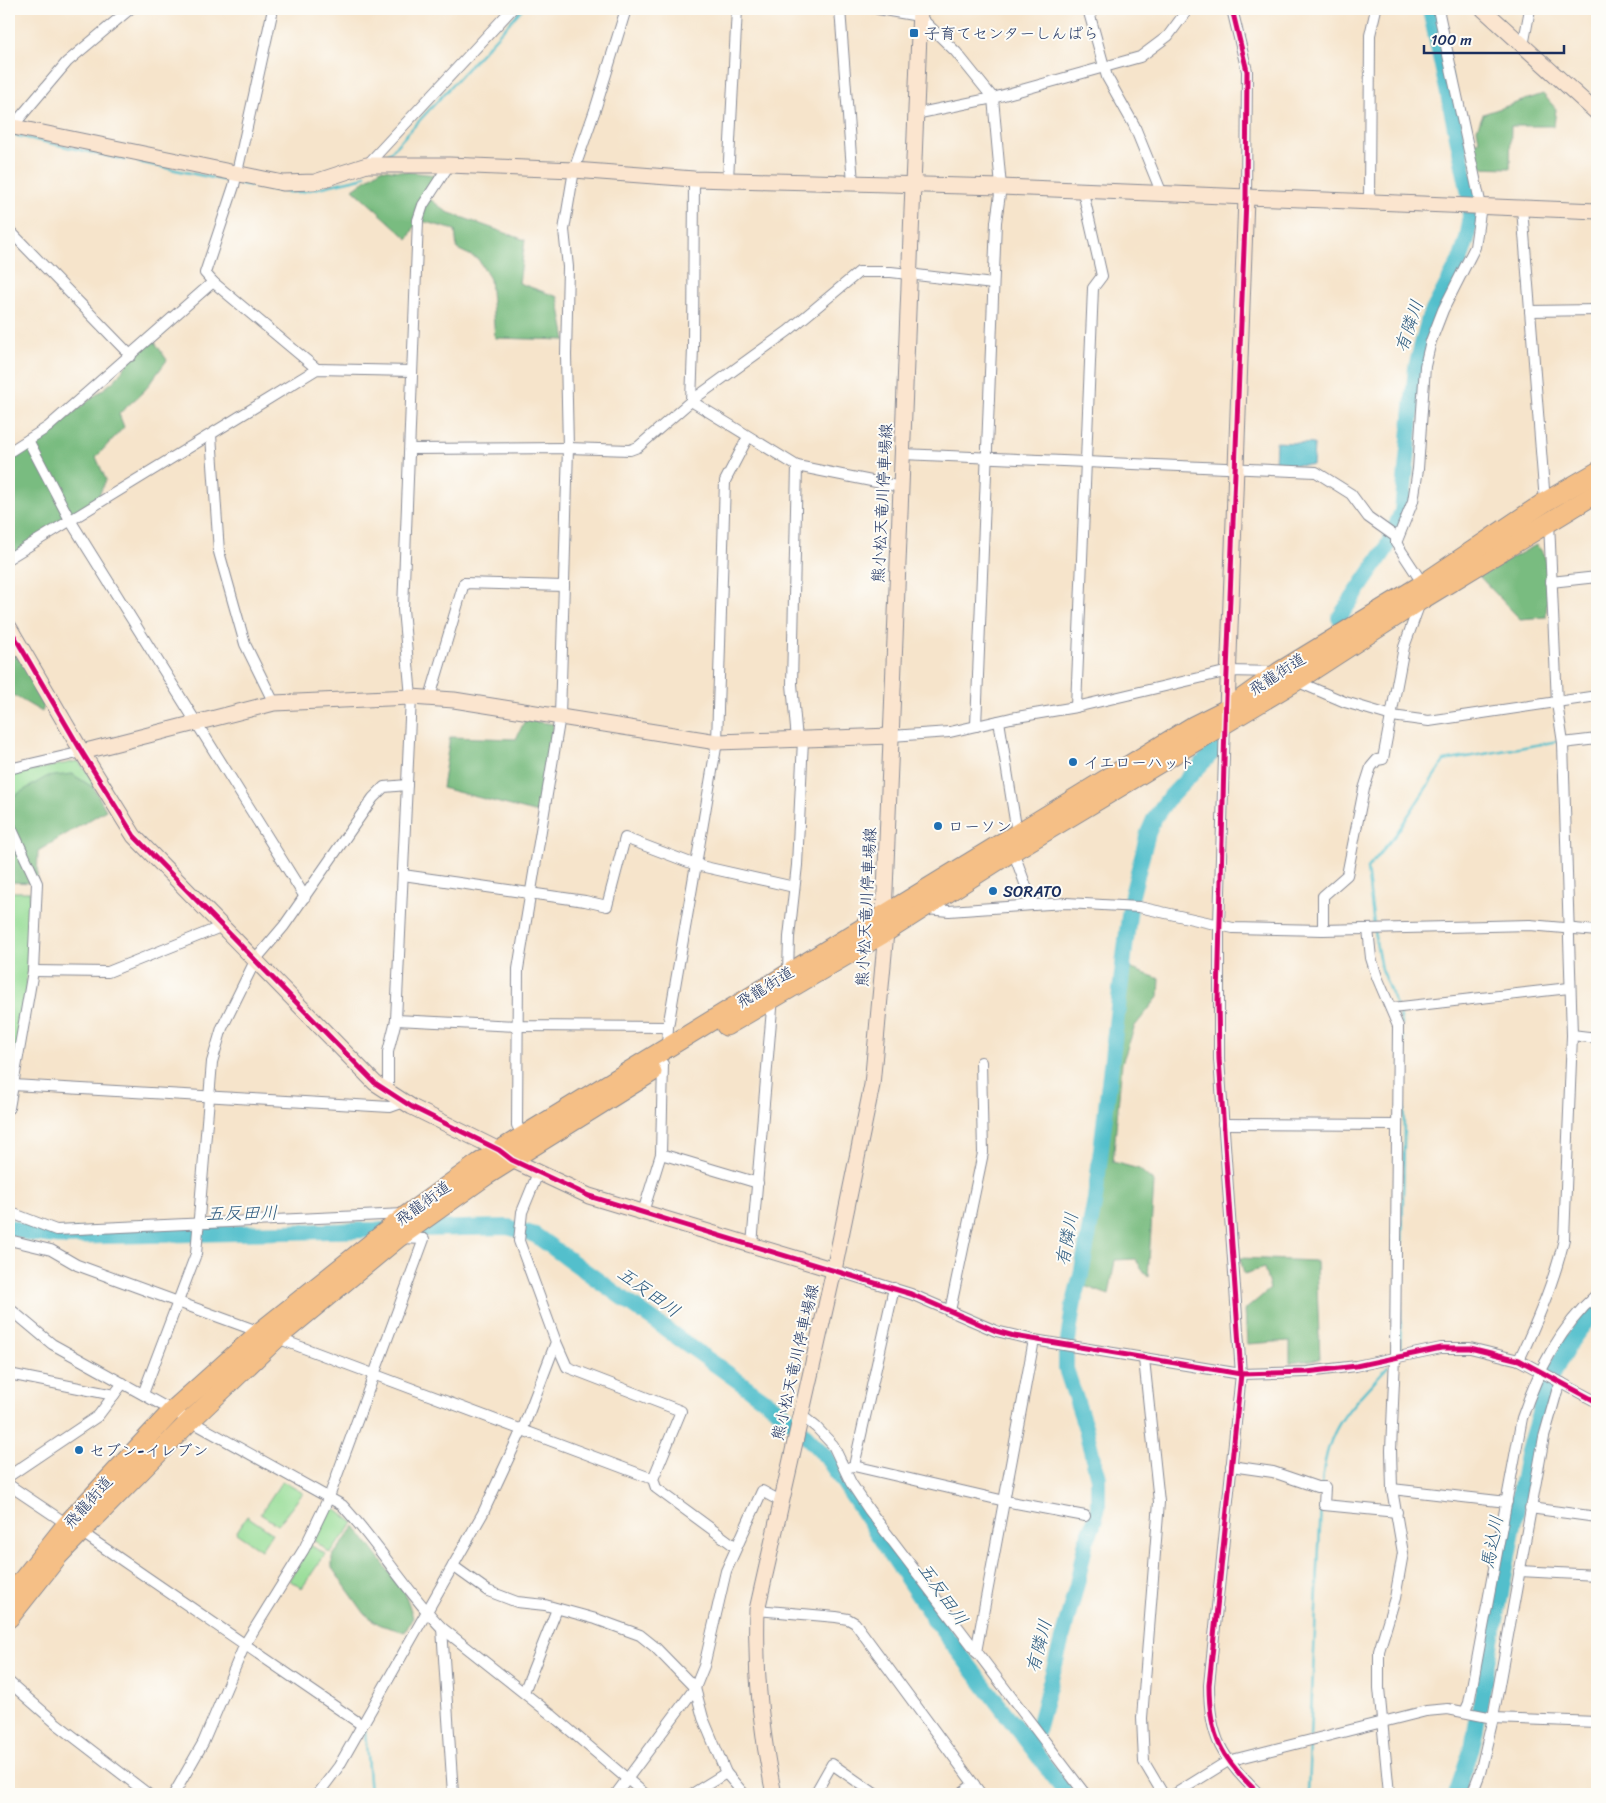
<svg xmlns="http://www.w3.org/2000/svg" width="1606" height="1803" viewBox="0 0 1606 1803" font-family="Sriracha,'Klee One',sans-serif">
  <rect width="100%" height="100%" fill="#fdfcf7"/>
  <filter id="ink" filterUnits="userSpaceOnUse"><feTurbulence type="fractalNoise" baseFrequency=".02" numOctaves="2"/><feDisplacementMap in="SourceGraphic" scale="10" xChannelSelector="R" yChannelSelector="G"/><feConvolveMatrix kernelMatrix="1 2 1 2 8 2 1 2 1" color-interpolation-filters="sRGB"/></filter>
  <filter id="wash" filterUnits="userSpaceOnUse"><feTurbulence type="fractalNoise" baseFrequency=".0096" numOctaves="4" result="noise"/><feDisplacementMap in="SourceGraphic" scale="20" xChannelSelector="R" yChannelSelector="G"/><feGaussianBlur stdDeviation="1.12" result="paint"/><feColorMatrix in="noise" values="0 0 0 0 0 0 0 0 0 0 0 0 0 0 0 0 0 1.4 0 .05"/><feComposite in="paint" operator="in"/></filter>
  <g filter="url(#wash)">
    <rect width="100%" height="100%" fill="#f6e4cb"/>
    <!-- green -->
    <g fill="#97dd97" stroke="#59867a">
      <path d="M 78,761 L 92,778 L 94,788 L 72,774 L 9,799 L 9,775 Z"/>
      <path d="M 9,892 L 30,892 L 25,1022 L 9,1081 Z"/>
      <path d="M 282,1481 L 303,1493 L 278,1525 L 260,1514 Z"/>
      <path d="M 330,1505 L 354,1523 L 330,1553 L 311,1538 Z"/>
      <path d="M 247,1516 L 272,1533 L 261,1550 L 236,1533 Z"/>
      <path d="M 310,1545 L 325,1554 L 302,1588 L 289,1580 Z"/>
    </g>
    <!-- forest -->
    <g fill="#79bc80" stroke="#4a766f">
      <path d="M 1543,94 L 1556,109 L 1554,126 L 1511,126 L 1510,168 L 1476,167 L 1472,144 L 1479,140 L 1477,129 L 1483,114 Z"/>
      <path d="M 381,169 L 437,175 L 422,193 L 447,212 L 525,240 L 519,283 L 558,297 L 566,340 L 495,338 L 490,279 L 478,259 L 457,249 L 455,230 L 418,220 L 408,239 L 353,189 Z"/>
      <path d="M 154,341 L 167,360 L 145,390 L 119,414 L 124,427 L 96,457 L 106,480 L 94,506 L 9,558 L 9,463 L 115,380 L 139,348 Z"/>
      <path d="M 1536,545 C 1555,560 1547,596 1546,617 L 1520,619 L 1479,576 Z"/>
      <path d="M 9,627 L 46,699 L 42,712 L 13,695 L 9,700 Z"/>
      <path d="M 525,720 L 554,724 L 538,813 L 442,788 L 450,737 L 516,739 Z"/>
      <path d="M 72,774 L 94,788 L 106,810 L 38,851 L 37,883 L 9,882 L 9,799 L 46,777 Z"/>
      <path d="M 1129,968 L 1160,979 L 1159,996 L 1135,1026 L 1122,1063 L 1113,1162 L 1139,1169 L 1154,1182 L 1148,1277 L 1135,1259 L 1115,1260 L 1109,1295 L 1084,1286 L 1112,1103 Z"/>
      <path d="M 1240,1258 L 1316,1261 L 1320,1359 L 1290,1363 L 1290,1341 L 1247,1344 L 1245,1310 L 1270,1289 L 1264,1268 L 1244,1274 Z"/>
      <path d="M 355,1526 L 405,1593 L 413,1617 L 405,1632 L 380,1625 L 365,1614 L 332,1568 L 332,1557 Z"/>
    </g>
    <!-- water -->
    <path fill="#53bfcc" stroke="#377795" d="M 1276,442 L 1314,444 L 1313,465 L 1275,464 Z"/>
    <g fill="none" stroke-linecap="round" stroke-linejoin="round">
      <!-- stream -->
      <g stroke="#53bfcc" stroke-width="2.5">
        <path d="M 9,134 L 125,160"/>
        <path d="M 385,158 L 522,9"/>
        <path d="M 138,162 L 232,182"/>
        <path d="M 237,183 L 287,192 L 301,192 L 361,178 L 365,175"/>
        <path d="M 1374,926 L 1367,869 L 1396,834 L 1444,761 L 1559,741"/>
        <path d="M 1374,931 L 1381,969 L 1396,1005"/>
        <path d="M 1399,1010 L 1402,1024"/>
        <path d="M 1400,1349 L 1404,1143 L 1403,1037"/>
        <path d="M 1322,1485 C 1326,1424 1351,1408 1388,1366"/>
        <path d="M 365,1730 L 370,1794"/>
        <path d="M 1310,1737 L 1321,1505"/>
        <path d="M 1308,1794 L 1310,1742"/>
      </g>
      <!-- river -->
      <g stroke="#53bfcc" stroke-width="16">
        <path d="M 1339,618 L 1386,549 L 1402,511 L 1416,367 L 1429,318 L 1461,258 L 1467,239 L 1470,221 L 1469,194 L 1430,9"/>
        <path d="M 9,1227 L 29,1233 L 63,1237 L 508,1227 L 535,1235 L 787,1416 L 827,1458 L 938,1625 L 1067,1794"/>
        <path d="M 1033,1745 L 1077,1584 L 1086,1541 L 1093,1526 L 1098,1507 L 1098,1478 L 1085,1426 L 1066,1369 L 1066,1354 L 1073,1307 L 1081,1275 L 1095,1199 L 1131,899 L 1148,833 L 1155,817 L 1167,800 L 1215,750"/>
        <path d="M 1456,1794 L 1472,1748 L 1527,1455 C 1541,1403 1556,1349 1597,1311"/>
      </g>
    </g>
  </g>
  <g filter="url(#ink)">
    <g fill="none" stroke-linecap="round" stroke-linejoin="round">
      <!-- street casing -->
      <g stroke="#888a94" stroke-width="12">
        <g id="street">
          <path d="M 273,9 L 234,186 L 205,273 L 213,282 L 317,369"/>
          <path d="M 840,9 L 853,183"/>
          <path d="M 878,9 L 919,16 L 956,52 L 993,98 L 915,114"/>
          <path d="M 1088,9 L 1107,77 L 1134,125 L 1162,194"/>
          <path d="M 1232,9 L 1247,71 L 1246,198"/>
          <path d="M 1523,46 L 1530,9"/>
          <path d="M 12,127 L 67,62 L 130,9"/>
          <path d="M 367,165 L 512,9"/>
          <path d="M 728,179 L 737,9"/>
          <path d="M 1369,202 L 1370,35 L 1376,9"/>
          <path d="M 1522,208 L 1545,502"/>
          <path d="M 9,230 L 131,356"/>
          <path d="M 1530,311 L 1597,310"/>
          <path d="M 691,401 L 797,466 L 901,487"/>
          <path d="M 691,401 L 693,348 L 694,179"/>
          <path d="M 211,435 L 219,552 L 245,644 L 274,703"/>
          <path d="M 28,440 L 70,520 L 305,897"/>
          <path d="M 410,449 L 568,448 L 630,450 L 638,447 L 691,401 L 788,331 L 859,272 L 891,272 L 993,284"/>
          <path d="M 9,452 L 48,427 L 213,282"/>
          <path d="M 902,454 L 1316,472 L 1351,494 L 1368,517 L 1396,537 L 1396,543 L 1423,584"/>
          <path d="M 797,466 L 792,684 L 797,740"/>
          <path d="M 1396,543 L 1413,501 L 1418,469 L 1425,366 L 1431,341 L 1443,310 L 1475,247 L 1481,206 L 1438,9"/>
          <path d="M 9,558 L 317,369 L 412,371"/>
          <path d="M 1551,582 L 1597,577"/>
          <path d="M 1296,681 L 1345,702 L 1392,716 L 1429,721 L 1597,696"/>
          <path d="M 430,697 L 464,583 L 564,586"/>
          <path d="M 1076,707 L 1093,288 L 1102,276 L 1083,192"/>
          <path d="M 999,721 L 1017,833"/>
          <path d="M 1225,722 L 1219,925 L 1219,1059 L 1241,1374 L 1209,1685 C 1209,1737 1222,1759 1259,1794"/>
          <path d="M 976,726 L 996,222 L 1001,187 L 993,98 L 1140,57 L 1168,36 L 1188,9"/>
          <path d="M 891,736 L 950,732 L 1011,718 L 1076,707 L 1229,671 L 1276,672"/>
          <path d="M 1563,743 L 1597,739"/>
          <path d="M 9,769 L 82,752"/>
          <path d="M 9,823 L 37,883 L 33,971 L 9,1108"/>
          <path d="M 1013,851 L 1033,905 L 1066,903 L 1139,907 L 1233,928 L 1323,930 L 1530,925 L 1597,931"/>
          <path d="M 403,875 L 585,901 L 607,906 L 625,838 L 696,865 L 794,887"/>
          <path d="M 926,909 L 949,911 L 1033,905"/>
          <path d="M 1368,929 L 1371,958 L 1377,977 L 1398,1026 L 1395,1357 L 1391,1450 L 1392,1489 L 1403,1553 L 1395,1598 L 1379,1651 L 1379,1688 L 1389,1794"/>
          <path d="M 1323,930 L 1323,896 L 1347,875 L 1364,789 L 1371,767 L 1377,760 L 1383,759 L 1404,647 L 1420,603"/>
          <path d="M 33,971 L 108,972 L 223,926"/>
          <path d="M 788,972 L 789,937 L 797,865 L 803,740"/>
          <path d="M 1392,1008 L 1569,988"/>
          <path d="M 396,1020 L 518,1026 L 668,1027"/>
          <path d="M 1572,1035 L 1597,1038"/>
          <path d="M 667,1048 L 668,1027 L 717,742 L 725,481 L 748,437"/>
          <path d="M 13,1085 L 390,1107 L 404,1102"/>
          <path d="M 388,1091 L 388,1052 L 396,1020 L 411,697 L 403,609 L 418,220 L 423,205 L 449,165"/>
          <path d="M 1223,1124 L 1397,1125"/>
          <path d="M 523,1136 L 517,1125 L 518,969 L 560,716 L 568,448 L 566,355 L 568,267 L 564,230 L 574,170 L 595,110 L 626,9"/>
          <path d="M 661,1154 L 758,1183"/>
          <path d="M 9,1212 L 56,1230 L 404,1214"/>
          <path d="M 643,1212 L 661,1154 L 663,1064"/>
          <path d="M 9,1240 L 51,1250 L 77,1265 L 260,1332"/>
          <path d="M 752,1245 L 773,997"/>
          <path d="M 834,1270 L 911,1294 L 996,1331 L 1034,1340 L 1241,1374 L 1307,1372 L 1356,1366 L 1441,1348 L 1470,1348 L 1519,1360 L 1597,1402"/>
          <path d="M 9,1308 L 52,1344 L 342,1505 C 378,1543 405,1590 442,1628 L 553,1716 L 645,1794"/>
          <path d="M 950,1311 L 983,1153 L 981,1062"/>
          <path d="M 277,1338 L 653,1479 L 656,1488 L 736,1547"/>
          <path d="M 556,1342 L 567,1367 L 681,1411 L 653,1479"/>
          <path d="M 1144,1359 L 1159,1502 L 1142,1718 L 1144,1762 L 1163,1794"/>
          <path d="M 1519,1360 C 1537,1322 1555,1280 1564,1239 L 1572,1035 L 1563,743 L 1557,703 L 1549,522"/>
          <path d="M 9,1374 L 114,1395"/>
          <path d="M 143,1394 L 196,1254 L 212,1062 L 222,1028 L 256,959 L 284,926 L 373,798 L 384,787 L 407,785"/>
          <path d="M 801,1415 L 816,1427 L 833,1445 L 851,1483 L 869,1510 L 1085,1794"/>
          <path d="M 854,1466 L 1005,1501 L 1085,1516"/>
          <path d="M 1231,1466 L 1273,1472 L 1317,1487 L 1325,1487 L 1324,1505 L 1397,1512"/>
          <path d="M 850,1467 L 854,1466 L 894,1288"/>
          <path d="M 9,1476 L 98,1416 L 123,1383"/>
          <path d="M 9,1485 L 67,1524"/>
          <path d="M 1392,1489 L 1507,1502"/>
          <path d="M 1530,1508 L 1597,1517"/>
          <path d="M 81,1532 L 362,1725"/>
          <path d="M 453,1566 L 488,1591 L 517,1602 L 545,1605 L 596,1619 L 640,1635 L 655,1647 L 695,1688 L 703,1718 L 726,1773 L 744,1794"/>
          <path d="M 1519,1571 L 1597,1575"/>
          <path d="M 757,1610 L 836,1617 L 848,1619 L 855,1623 L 981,1794"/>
          <path d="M 442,1628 L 453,1794"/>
          <path d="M 976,1652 L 1034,1340"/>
          <path d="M 9,1682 L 57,1724 L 148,1794"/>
          <path d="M 524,1692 L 557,1609"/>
          <path d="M 1465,1712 L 1469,1703 L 1522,1418 C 1538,1371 1560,1327 1597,1294"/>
          <path d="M 174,1794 L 203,1743 L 245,1644 L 304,1549 L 329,1497 L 424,1239 L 401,1238"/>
          <path d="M 318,1794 L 339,1766 L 483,1513 L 525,1423 L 556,1342 L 519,1241 L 522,1212 L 538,1173"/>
          <path d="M 616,1794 L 695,1688 L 704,1666 L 726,1571 L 762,1491 L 782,1502"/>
          <path d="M 692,1794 L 726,1773"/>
          <path d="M 815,1794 L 832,1764 L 875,1794"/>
          <path d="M 960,1794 L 974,1784"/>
          <path d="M 1175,1794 L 1228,1761 L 1426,1711 L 1448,1709 L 1493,1718 L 1597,1722"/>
          <path d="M 1472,1794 L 1480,1773 L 1493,1718 L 1544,1437 L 1557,1391 L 1562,1383"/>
        </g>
      </g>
      <!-- secondary casing -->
      <g stroke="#888a94" stroke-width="17">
        <g id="secondary">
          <path d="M 1483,9 L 1597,113"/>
          <path d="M 9,126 L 283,183 L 315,182 L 367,165 L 449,165 L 574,170 L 694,179 L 1001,187 L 1597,211"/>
          <path d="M 9,627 L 82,752 L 134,836 L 375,1083 L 412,1107 L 499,1150 L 512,1160 L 589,1196 L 834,1270"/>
          <path d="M 1227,709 L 1246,198"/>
          <path d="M 82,752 L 274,703 L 411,697 L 454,700 L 717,742 L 891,736"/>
          <path d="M 774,1794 C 761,1734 755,1672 757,1610 L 834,1270 L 872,1085 L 886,932 L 884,916 L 920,9"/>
        </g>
      </g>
      <!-- highway casing -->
      <g stroke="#888a94" stroke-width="21">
        <g id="highway">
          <path d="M 726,1026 L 886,932 L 1013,851 L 1296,681 L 1421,600 L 1597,493"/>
          <path d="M 9,1597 L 67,1524 L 173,1410 L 260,1332 L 408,1214 L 479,1163 L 523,1136 L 1193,726 L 1227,709 L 1279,672 L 1423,584 L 1545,502 L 1597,472"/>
          <path d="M 9,1618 L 58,1556 L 81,1532 L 191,1420 L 277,1338 L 398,1238 L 487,1175 L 652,1072"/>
        </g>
      </g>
      <!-- street -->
      <use href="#street" stroke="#fff" stroke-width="10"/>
      <!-- secondary -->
      <use href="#secondary" stroke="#fbe5cf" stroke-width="15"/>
      <!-- highway -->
      <use href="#highway" stroke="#f5bf86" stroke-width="19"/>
      <!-- cycleway casing -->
      <g stroke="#fdfcf7" stroke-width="8">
        <g id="cycleway">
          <path d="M 1232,9 L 1247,71 L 1246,198 L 1225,722 L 1218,1000 L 1219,1059 L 1241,1374 L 1209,1685 C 1209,1737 1222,1759 1259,1794"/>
          <path d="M 9,627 L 82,752 L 134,836 L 375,1083 L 412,1107 L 499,1150 L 512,1160 L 589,1196 L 911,1294 L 996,1331 L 1014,1336 L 1241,1374 L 1307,1372 L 1356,1366 L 1441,1348 L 1470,1348 L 1519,1360 L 1597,1402"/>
        </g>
      </g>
      <!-- cycleway -->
      <use href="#cycleway" stroke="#d6006c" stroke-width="5"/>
    </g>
  </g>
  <!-- markers -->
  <g fill="#1f6fb2" stroke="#fdfcf7" stroke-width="2">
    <rect x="909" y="28" width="10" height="10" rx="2.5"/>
    <circle cx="1073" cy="762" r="5"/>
    <circle cx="938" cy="826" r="5"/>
    <circle cx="993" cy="891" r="5"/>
    <circle cx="79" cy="1450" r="5"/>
  </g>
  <g text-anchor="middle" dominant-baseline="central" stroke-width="4" stroke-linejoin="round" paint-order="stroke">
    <!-- poi labels -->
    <g font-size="16" fill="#1b2f5e" stroke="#fdfcf7" text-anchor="start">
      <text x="924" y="33">子育てセンターしんぱら</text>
      <text x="1083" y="762">イエローハット</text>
      <text x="948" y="826">ローソン</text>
      <text x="1003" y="891">SORATO</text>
      <text x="89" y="1450">セブン-イレブン</text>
    </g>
    <!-- street labels -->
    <g font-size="16" fill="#1b2f5e" stroke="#fdfcf7">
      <text transform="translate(882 503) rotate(-87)">熊小松天竜川停車場線</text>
      <text transform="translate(1277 674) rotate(-33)">飛龍街道</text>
      <text transform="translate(866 907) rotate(-87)">熊小松天竜川停車場線</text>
      <text transform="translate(765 987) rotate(-32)">飛龍街道</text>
      <text transform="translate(423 1203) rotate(-36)">飛龍街道</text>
      <text transform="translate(795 1362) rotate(-77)">熊小松天竜川停車場線</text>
      <text transform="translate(88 1502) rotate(-48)">飛龍街道</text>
    </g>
    <!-- water labels -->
    <g font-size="18" font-style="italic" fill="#2c5a7f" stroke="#fdfcf7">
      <text transform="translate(1409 326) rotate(-71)">有隣川</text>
      <text transform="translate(242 1213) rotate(-1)">五反田川</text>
      <text transform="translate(1067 1239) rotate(-79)">有隣川</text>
      <text transform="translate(649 1292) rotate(36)">五反田川</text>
      <text transform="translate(1492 1542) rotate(-79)">馬込川</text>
      <text transform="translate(943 1594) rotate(55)">五反田川</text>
      <text transform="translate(1039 1646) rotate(-75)">有隣川</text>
    </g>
  </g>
  <!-- margin -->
  <rect width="1606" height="1803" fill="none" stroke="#fdfcf7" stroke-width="30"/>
  <!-- scale -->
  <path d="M1424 45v8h140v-8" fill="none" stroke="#1b2f5e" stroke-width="2.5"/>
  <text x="1431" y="45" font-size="15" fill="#1b2f5e" stroke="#fdfcf7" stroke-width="4" paint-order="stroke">100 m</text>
</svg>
